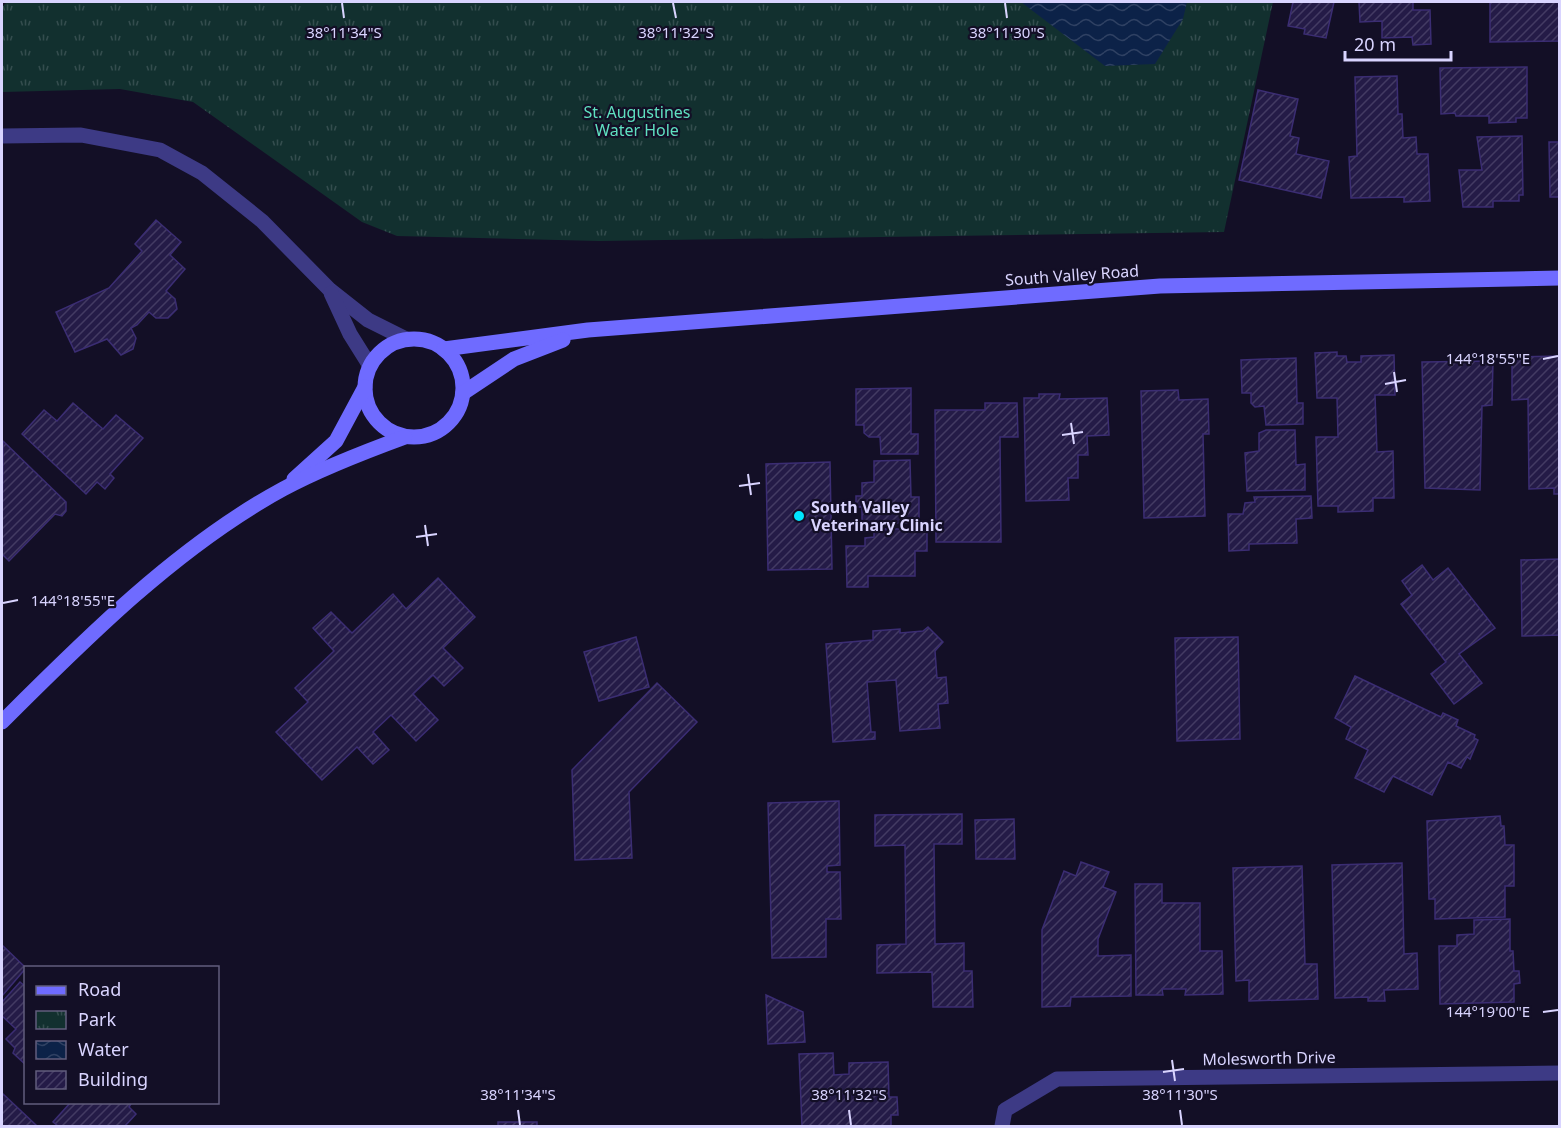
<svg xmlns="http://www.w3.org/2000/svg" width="1561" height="1128" viewBox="0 0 1561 1128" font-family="'Noto Sans',sans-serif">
  <defs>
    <pattern id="park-tufts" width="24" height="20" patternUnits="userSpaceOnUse" patternTransform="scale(1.5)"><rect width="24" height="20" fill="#12302f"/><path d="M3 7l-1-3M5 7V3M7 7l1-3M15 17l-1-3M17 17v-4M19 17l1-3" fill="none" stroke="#344d4e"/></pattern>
    <pattern id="water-waves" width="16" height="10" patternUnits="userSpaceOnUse" patternTransform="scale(1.5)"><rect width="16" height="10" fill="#0c2248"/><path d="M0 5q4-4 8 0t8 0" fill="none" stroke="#2f4163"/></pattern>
    <pattern id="building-hatch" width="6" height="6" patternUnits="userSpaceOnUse" patternTransform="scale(1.5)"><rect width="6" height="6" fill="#241b47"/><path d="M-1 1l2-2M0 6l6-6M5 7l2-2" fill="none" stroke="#433b63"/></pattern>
  </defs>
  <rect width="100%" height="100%" fill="#130f26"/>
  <!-- park -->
  <path fill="url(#park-tufts)" d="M 7,2 L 1273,2 L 1224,232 L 599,241 L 397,236 L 362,222 L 193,102 L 120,89 L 2,92 L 2,7 Z"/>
  <!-- water -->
  <path fill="url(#water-waves)" d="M 1021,2 L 1187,2 L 1183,19 L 1155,64 L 1105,66 Z"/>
  <!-- building -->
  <g fill="url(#building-hatch)" stroke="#3b2d73" stroke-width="1.5">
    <path d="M 1293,2 L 1334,2 L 1326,38 L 1304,34 L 1305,29 L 1288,26 Z"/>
    <path d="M 1359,2 L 1413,2 L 1413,10 L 1430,10 L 1431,44 L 1413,45 L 1412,37 L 1382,38 L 1382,21 L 1360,22 Z"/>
    <path d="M 1490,2 L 1560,2 L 1560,41 L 1490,42 Z"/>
    <path d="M 1527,67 L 1527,118 L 1516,118 L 1516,122 L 1489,123 L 1489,116 L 1456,116 L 1455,113 L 1441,114 L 1440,68 Z"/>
    <path d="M 1397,76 L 1398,114 L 1402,114 L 1403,138 L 1416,137 L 1417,154 L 1428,154 L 1430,201 L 1404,202 L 1404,197 L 1351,198 L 1349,157 L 1357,156 L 1355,77 Z"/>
    <path d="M 1258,90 L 1298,99 L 1290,136 L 1299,138 L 1296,154 L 1329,161 L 1321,198 L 1239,180 Z"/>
    <path d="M 1522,136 L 1523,195 L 1519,195 L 1519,201 L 1493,201 L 1493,207 L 1463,207 L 1459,170 L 1482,170 L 1477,137 Z"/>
    <path d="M 1549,142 L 1560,142 L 1560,197 L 1550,197 Z"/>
    <path d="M 156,220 L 181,242 L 170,255 L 185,269 L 166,291 L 175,299 L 177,309 L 168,318 L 156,318 L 149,312 L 137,325 L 131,328 L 136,338 L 133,349 L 121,355 L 107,339 L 75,352 L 56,312 L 109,288 L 142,251 L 135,244 Z"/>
    <path d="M 1337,352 L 1337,356 L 1346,356 L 1347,362 L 1361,362 L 1361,356 L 1394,355 L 1395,395 L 1375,395 L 1377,452 L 1393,451 L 1394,498 L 1373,498 L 1373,511 L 1338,512 L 1338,506 L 1318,506 L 1316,437 L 1338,437 L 1337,398 L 1317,398 L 1315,353 Z"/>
    <path d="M 1560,356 L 1560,494 L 1554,494 L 1554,488 L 1529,489 L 1528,399 L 1512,400 L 1512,362 L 1515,362 L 1515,357 Z"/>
    <path d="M 1296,358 L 1297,403 L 1303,403 L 1303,424 L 1266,425 L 1264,406 L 1255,407 L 1251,403 L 1251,393 L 1242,393 L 1241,360 Z"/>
    <path d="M 1493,361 L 1492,405 L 1482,406 L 1480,490 L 1425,488 L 1422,362 Z"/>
    <path d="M 911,388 L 911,434 L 918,434 L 918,454 L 881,454 L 880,437 L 869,437 L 864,433 L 864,425 L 856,425 L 856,389 Z"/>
    <path d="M 1178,390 L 1179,400 L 1208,399 L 1209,434 L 1203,434 L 1205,516 L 1144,518 L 1141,391 Z"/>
    <path d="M 1039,394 L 1060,394 L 1059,399 L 1107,398 L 1109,435 L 1087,436 L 1088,455 L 1078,455 L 1078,478 L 1068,478 L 1069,500 L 1026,501 L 1024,398 L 1039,398 Z"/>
    <path d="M 73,403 L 103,429 L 116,415 L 143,438 L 110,474 L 114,478 L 105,489 L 97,482 L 86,494 L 22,434 L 44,410 L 57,421 Z"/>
    <path d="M 985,403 L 1017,403 L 1018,437 L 1000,437 L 1001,542 L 936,542 L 935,410 L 985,410 Z"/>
    <path d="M 1266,430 L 1295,430 L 1296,465 L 1305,464 L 1305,490 L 1247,491 L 1245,453 L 1259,451 L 1259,433 Z"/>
    <path d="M 3,441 L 66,502 L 66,511 L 62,516 L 55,514 L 9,561 L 2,554 Z"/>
    <path d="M 910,460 L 911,497 L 919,497 L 919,523 L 862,523 L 862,507 L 856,507 L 856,496 L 862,496 L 862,483 L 874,482 L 874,461 Z"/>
    <path d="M 830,462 L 832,569 L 768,570 L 766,464 Z"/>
    <path d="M 1311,496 L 1312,518 L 1296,519 L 1297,543 L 1249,544 L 1249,550 L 1229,551 L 1228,514 L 1243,514 L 1245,503 L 1255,502 L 1254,497 Z"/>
    <path d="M 874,529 L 927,529 L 927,551 L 915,551 L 915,576 L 868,576 L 868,587 L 847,587 L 846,546 L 865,546 L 865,538 L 874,537 Z"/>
    <path d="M 1560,559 L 1560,635 L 1522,636 L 1521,560 Z"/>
    <path d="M 1422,565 L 1433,580 L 1448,568 L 1495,628 L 1459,654 L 1482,683 L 1454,704 L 1431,674 L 1446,662 L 1401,604 L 1412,595 L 1402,581 Z"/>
    <path d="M 438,578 L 475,617 L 443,648 L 463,668 L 444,686 L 433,675 L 413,694 L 438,720 L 416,741 L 391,715 L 373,732 L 389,750 L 373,764 L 357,747 L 322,780 L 276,732 L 308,702 L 295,688 L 334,651 L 313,628 L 331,612 L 352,633 L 393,594 L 406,609 Z"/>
    <path d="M 928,627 L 943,642 L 935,651 L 937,678 L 946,677 L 948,703 L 938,704 L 940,728 L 900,731 L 896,680 L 867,682 L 871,732 L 875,732 L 875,739 L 833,742 L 826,644 L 873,640 L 873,631 L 900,629 L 900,633 L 923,631 Z"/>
    <path d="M 636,637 L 649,687 L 599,701 L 584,652 Z"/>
    <path d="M 1238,637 L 1240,739 L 1177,741 L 1175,638 Z"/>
    <path d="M 1355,676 L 1441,717 L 1443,713 L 1458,720 L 1456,726 L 1475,735 L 1474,738 L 1478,740 L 1470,759 L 1467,757 L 1461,768 L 1448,762 L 1432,795 L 1393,776 L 1384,792 L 1355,778 L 1368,750 L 1346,739 L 1351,727 L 1335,718 Z"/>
    <path d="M 657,683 L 697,722 L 629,792 L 632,858 L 575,860 L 572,770 Z"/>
    <path d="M 839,801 L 840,865 L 827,866 L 827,872 L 840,872 L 841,919 L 826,919 L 826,957 L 772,958 L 768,803 Z"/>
    <path d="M 962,814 L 962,844 L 934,844 L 935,944 L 964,943 L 964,971 L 972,971 L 973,1007 L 933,1007 L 932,972 L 877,973 L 877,945 L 906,944 L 905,845 L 875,846 L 875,815 Z"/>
    <path d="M 1500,816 L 1501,826 L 1504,826 L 1505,845 L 1514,845 L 1514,886 L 1505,886 L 1505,917 L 1435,919 L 1435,899 L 1429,899 L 1427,821 Z"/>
    <path d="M 1014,819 L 1015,859 L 976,859 L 975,820 Z"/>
    <path d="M 1081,862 L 1109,872 L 1103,887 L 1116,892 L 1098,939 L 1098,956 L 1131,955 L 1131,996 L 1071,997 L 1070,1006 L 1042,1007 L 1042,930 L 1064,871 L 1076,876 Z"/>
    <path d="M 1402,863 L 1404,954 L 1417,953 L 1418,989 L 1384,990 L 1385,1001 L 1368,1001 L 1368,997 L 1335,998 L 1332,865 Z"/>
    <path d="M 1302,866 L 1305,964 L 1317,964 L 1318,999 L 1249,1001 L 1249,980 L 1236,981 L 1233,868 Z"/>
    <path d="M 1135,884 L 1162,884 L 1162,903 L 1200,903 L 1200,951 L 1222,951 L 1223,994 L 1185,995 L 1186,989 L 1162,989 L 1163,995 L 1136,995 Z"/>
    <path d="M 1510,919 L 1510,951 L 1513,951 L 1514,971 L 1519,971 L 1520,983 L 1514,984 L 1514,1002 L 1440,1004 L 1439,946 L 1457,946 L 1457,935 L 1474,934 L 1474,920 Z"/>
    <path d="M 2,945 L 26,968 L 2,996 Z"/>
    <path d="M 20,982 L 26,987 L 26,1065 L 13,1053 L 15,1048 L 6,1039 L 16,1029 L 2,1016 L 2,1002 Z"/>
    <path d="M 766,995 L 803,1012 L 805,1042 L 768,1044 Z"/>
    <path d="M 833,1053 L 834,1075 L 849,1074 L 849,1063 L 888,1062 L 889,1097 L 897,1097 L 898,1115 L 891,1115 L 891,1126 L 802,1126 L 799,1054 Z"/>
    <path d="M 2,1093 L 37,1126 L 2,1126 Z"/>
    <path d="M 71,1102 L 132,1102 L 129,1107 L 136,1114 L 125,1126 L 58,1126 L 53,1122 Z"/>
    <rect x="498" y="1122" width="39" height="4"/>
  </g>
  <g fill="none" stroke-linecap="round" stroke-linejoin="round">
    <!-- minor -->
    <g stroke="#3d3a85" stroke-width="15">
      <path d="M 2,136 L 81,135 L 160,150 L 202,173 L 262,221 L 330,290 L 368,320 L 406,339"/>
      <path d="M 331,293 L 350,334 L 370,366"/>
      <path d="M 1002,1126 L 1005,1110 L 1057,1079 L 1560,1073"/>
    </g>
    <!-- secondary -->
    <g stroke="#6f6bff" stroke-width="15">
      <circle cx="414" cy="388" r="49"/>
      <path d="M 444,349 L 588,330 L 1160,286 L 1560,278"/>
      <path d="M 463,393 L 514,359 L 563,340"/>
      <path d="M 294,479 L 336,441 L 365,387"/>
      <path d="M 2,722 C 86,638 178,546 283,489 C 322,468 364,452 405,437"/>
    </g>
  </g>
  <!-- ticks -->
  <path fill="none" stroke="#d9d4ff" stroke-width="2" d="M 342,3 L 344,18M 673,3 L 676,18M 1005,3 L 1007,18M 1543,359 L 1558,356M 1394,372 L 1397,392M 1385,384 L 1406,380M 1071,423 L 1074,444M 1062,435 L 1083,432M 748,474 L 751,495M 739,486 L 760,483M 425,525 L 428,546M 416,537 L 437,534M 3,603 L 18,600M 1543,1012 L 1558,1010M 1172,1060 L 1175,1081M 1163,1072 L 1184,1069M 518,1110 L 520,1125M 849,1110 L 851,1125M 1180,1110 L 1182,1125"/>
  <!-- markers -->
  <circle fill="#00e5ff" stroke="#130f26" stroke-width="2" cx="799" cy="516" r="6"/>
  <g text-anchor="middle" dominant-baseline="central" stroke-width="4.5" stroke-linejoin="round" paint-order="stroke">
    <!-- park labels -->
    <g font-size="16" fill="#5fe0c0" stroke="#130f26">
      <text x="637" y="112">St. Augustines<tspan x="637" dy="18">Water Hole</tspan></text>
    </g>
    <!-- street labels -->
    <g font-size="16" fill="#d9d4ff" stroke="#130f26">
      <text transform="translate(1072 275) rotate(-4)">South Valley Road</text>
      <text transform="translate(1269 1058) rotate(-1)">Molesworth Drive</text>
    </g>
    <!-- poi labels -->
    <g font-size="16" font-weight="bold" fill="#d9d4ff" stroke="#130f26" text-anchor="start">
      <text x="811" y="507">South Valley<tspan x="811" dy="18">Veterinary Clinic</tspan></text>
    </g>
  </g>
  <g font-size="15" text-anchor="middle" fill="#d9d4ff" stroke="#130f26" stroke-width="4.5" stroke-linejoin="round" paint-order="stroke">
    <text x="344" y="38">38°11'34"S</text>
    <text x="676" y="38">38°11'32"S</text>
    <text x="1007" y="38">38°11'30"S</text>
    <text x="1488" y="364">144°18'55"E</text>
    <text x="73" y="606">144°18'55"E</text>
    <text x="1488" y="1017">144°19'00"E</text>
    <text x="518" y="1100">38°11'34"S</text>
    <text x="849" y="1100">38°11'32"S</text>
    <text x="1180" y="1100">38°11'30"S</text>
  </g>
  <!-- border -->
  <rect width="1561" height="1128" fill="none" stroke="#d9d4ff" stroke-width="6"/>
  <!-- legend -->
  <rect x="24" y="966" width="195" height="138" fill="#130f26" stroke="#625e7d" stroke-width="1.5"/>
  <rect x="36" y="986" width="30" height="9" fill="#6f6bff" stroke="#625e7d" stroke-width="1.5"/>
  <text x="78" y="996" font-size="18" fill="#d9d4ff">Road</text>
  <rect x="36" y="1011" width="30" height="18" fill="url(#park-tufts)" stroke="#625e7d" stroke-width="1.5"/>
  <text x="78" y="1026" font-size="18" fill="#d9d4ff">Park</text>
  <rect x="36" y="1041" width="30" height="18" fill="url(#water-waves)" stroke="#625e7d" stroke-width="1.5"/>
  <text x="78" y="1056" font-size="18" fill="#d9d4ff">Water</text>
  <rect x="36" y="1071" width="30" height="18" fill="url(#building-hatch)" stroke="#625e7d" stroke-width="1.5"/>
  <text x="78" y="1086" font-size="18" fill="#d9d4ff">Building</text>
  <!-- scale -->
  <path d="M1345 51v9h106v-9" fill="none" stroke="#d9d4ff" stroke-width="3"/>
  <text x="1354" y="51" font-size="18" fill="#d9d4ff" stroke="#130f26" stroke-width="4.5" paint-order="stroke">20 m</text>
</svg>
